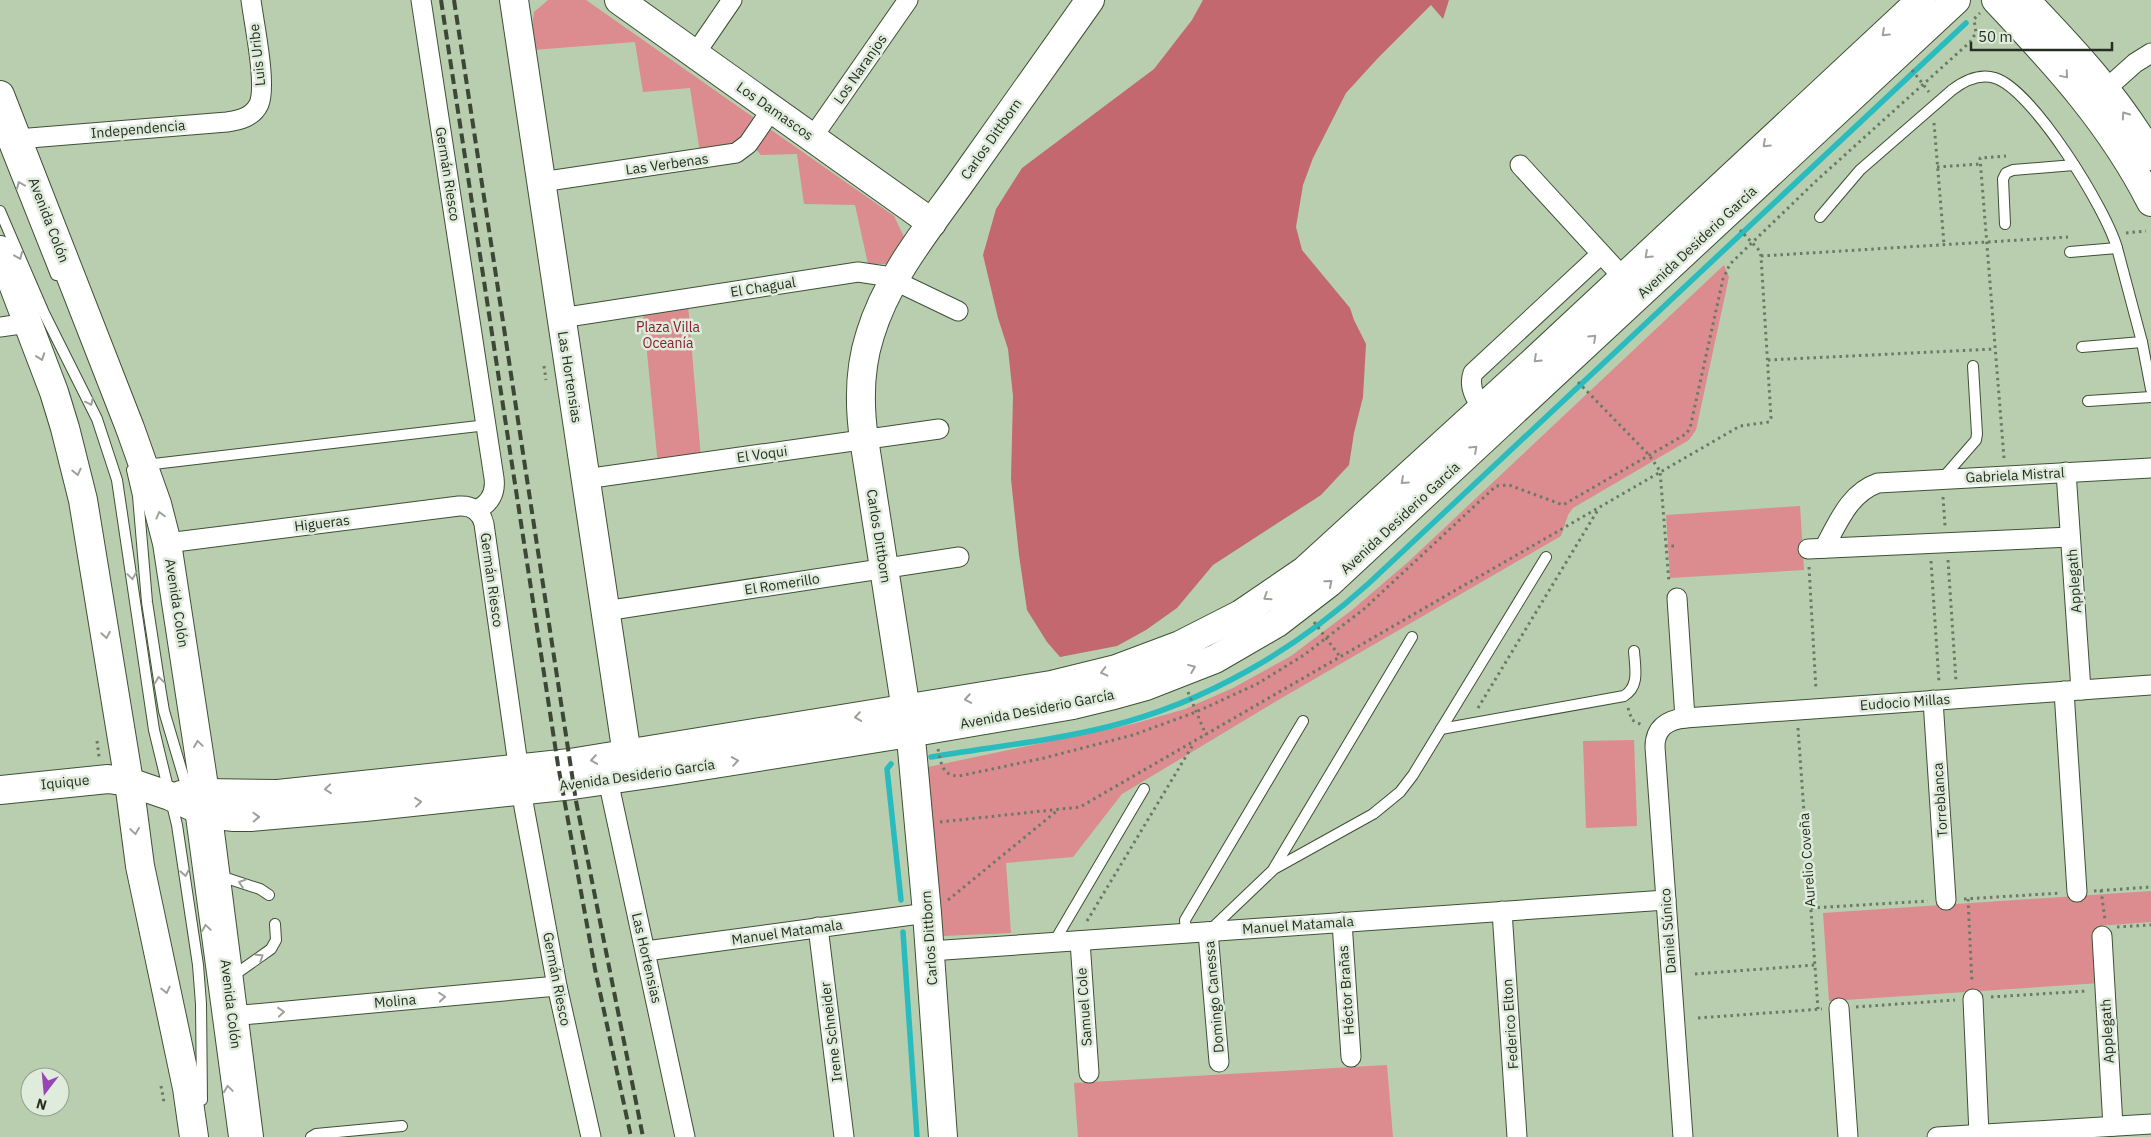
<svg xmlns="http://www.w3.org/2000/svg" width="2151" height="1137" viewBox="0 0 2151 1137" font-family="'IBM Plex Sans',sans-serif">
  <rect width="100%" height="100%" fill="#b8ceae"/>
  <!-- green -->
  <g fill="#dc8b8f">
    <path d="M 548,0 L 586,0 L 894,216 L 904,237 L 888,264 L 868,264 L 855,205 L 804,204 L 797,154 L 761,155 L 752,145 L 737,145 L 700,153 L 690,88 L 643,92 L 635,42 L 533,50 L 530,41 L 534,12 Z"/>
    <path d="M 1724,265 L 1729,277 L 1696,430 L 1689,440 L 1573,508 L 1568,515 L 1561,536 L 1280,699 L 1122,794 L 1073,857 L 1006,863 L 1011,933 L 943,936 L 928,767 L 1133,724 L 1185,709 L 1233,688 L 1291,656 L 1352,610 L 1407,563 Z"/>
    <path d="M 688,305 L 702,470 L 659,476 L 643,311 Z"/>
    <path d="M 1800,506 L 1804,570 L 1670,578 L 1666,515 Z"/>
    <path d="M 1634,740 L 1637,826 L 1586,828 L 1583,741 Z"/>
    <path d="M 2151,891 L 2151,922 L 2097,926 L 2100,983 L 1829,1001 L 1823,913 Z"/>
    <path d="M 1387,1065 L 1393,1137 L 1078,1137 L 1074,1083 Z"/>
  </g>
  <!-- forest -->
  <path fill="#c2686e" d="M 1203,0 L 1449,0 L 1443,19 L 1431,5 L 1378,58 L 1346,93 L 1313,158 L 1303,185 L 1296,227 L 1302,250 L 1350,308 L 1354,320 L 1366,344 L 1363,397 L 1354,433 L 1349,465 L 1321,495 L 1213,565 L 1177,608 L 1146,630 L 1117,646 L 1060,657 L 1047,642 L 1027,610 L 1019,555 L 1011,479 L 1013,396 L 1008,349 L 998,318 L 983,255 L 996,209 L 1022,168 L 1154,69 L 1192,20 Z"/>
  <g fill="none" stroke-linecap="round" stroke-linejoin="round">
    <!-- stream -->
    <g stroke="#29bbbe" stroke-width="5.5">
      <path d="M 931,757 C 990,747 1052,741 1111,726 C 1206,702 1295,650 1368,584 L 1966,23"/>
      <path d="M 891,764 L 887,769 L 901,900"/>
      <path d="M 903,932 L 917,1137"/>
    </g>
    <!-- lane casing -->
    <g stroke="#3e5136" stroke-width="12">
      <g id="lane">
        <path d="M 0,134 L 56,275"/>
        <path d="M 0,211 L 44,313 L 97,419 L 117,480 L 154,730 L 177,825 L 198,965 L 201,1004 L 202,1100"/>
        <path d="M 1820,217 L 1860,170 L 1952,90 C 1965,80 1979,73 1995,78 C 2033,90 2106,209 2117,248 L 2142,342 L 2151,389"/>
        <path d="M 2005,224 L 2003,179 L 2006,173 L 2013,170 L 2074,165"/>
        <path d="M 2070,252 L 2117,248"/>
        <path d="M 2082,347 L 2142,342"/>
        <path d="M 2088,401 L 2151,397"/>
        <path d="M 145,465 L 487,425"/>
        <path d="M 132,470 L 138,496 L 147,602 L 160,687 L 164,711 L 188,792"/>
        <path d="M 1942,479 L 1976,440 L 1977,434 L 1973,366"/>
        <path d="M 1441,729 L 1624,696 C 1640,686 1635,668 1634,651"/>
        <path d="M 190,809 L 234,1137"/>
        <path d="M 1274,868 L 1412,637"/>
        <path d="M 217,875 L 260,889 L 269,895"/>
        <path d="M 1209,931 L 1274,869 L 1373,814 L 1400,792 L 1413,775 L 1546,557"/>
        <path d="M 1186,933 L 1185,920 L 1303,721"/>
        <path d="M 1054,942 L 1144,789"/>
        <path d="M 230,978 L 271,949 L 276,940 L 275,924"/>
        <path d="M 311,1137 L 316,1134 L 402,1126"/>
      </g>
    </g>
    <!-- street casing -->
    <g stroke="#3e5136" stroke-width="21">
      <g id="street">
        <path d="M 421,0 L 494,478 C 496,493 490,504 476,510"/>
        <path d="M 695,54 L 732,0"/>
        <path d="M 2096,98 L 2135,63 L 2151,53"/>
        <path d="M 812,138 L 908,0"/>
        <path d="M 17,139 L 227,122 C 240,120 253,117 259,104 C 267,84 254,24 251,0"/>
        <path d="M 1520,165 L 1631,286"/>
        <path d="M 541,182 L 736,153 L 748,144 L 772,109"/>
        <path d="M 561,318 L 858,272 L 885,276 L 958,311"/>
        <path d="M 0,327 L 28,323"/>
        <path d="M 1490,416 C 1479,404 1467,390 1473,373 L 1601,254"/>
        <path d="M 2066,472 L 2081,690"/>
        <path d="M 585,479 L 939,429"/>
        <path d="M 167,543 L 459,506 C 472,505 481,511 484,524 L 524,807 L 557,986 L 591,1137"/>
        <path d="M 1824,548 C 1838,523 1849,493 1878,483 L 2151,468"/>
        <path d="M 1808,549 L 2070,537"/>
        <path d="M 1677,598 L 1685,718"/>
        <path d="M 605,611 L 959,557"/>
        <path d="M 2064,691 L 2077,892"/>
        <path d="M 1933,700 L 1946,900"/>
        <path d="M 608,780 L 685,1137"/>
        <path d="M 1502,911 L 1517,1137"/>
        <path d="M 1342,922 L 1351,1057"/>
        <path d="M 818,927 L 844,1137"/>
        <path d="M 1208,932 L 1219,1062"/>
        <path d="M 2102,936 L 2113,1126"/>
        <path d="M 1080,941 L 1089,1073"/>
        <path d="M 646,951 L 927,913"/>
        <path d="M 930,951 L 1666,900"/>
        <path d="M 1973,999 L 1979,1134"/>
        <path d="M 1839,1008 L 1848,1137"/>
        <path d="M 232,1016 L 557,986"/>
        <path d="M 1683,1137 L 1655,747 C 1655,728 1667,720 1685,718 L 2151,685"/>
        <path d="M 1937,1137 L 2151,1124"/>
      </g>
    </g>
    <!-- secondary casing -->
    <g stroke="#3e5136" stroke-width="30">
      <g id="secondary">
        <path d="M 514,0 L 627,755"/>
        <path d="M 619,0 L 932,223"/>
        <path d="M 1996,0 C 2056,64 2111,123 2151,202"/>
        <path d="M 2025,0 C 2072,49 2117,97 2151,156"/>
        <path d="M 0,790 L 108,779 L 129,782 L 170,796 L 208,814 L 234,817 L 251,817 L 365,807 L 573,785 L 670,771 L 909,733 L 1073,705 L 1110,696 L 1146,686 L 1215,659 L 1277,623 L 1329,583 L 1956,0"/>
        <path d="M 181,795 L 205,793 L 278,794 L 570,763 L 1051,685 L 1116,669 L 1180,645 L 1241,614 L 1304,571 L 1534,361 L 1921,0"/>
        <path d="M 943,1137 L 927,913 L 912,749 L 864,439 C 859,404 859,369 870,335 C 887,278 927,230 961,182 C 1004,122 1047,61 1090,0"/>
      </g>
    </g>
    <!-- primary casing -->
    <g stroke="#3e5136" stroke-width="30">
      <g id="primary">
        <path d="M 0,95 L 130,428 L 157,504 L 167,543 L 205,793 L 249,1137"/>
        <path d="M 0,250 L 54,392 L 65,428 L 83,500 L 129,782 L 140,866 L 187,1088 L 194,1137"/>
      </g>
    </g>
    <!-- path -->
    <g stroke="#6b7a64" stroke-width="3" stroke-dasharray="2.5 4" stroke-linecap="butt">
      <path d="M 1912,70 L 1929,92"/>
      <path d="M 1934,123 L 1944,244"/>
      <path d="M 1937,167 L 1981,164"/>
      <path d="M 2126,233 L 2146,231"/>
      <path d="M 1761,256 L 2068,237"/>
      <path d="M 1768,360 L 1994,349"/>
      <path d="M 544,366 L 546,380"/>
      <path d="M 1578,382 L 1649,455 L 1660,471 L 1669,583"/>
      <path d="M 2004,458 L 1980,158 L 2006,156"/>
      <path d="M 1943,497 L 1945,526"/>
      <path d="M 1665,546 L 1678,546"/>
      <path d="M 1948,560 L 1956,681"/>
      <path d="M 1931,561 L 1939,682"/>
      <path d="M 1809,567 L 1816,690"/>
      <path d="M 1314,622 L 1341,658"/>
      <path d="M 1188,692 L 1206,735"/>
      <path d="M 1478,708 L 1599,508"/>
      <path d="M 1628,708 L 1632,720 L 1642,725"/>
      <path d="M 1798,728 L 1818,1009"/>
      <path d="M 97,741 L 99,757"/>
      <path d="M 938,749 C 941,763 942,776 959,776 L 1044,758 L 1133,735 L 1196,712 L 1257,684 L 1304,655 L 1364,609 L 1496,486 L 1509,485 L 1563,505 L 1686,434 L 1690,428 L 1723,279 L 1730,264 L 1816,181 L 1970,42 L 1976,33 L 1974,19 L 1980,13"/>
      <path d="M 940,822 L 1080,807 L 1740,426 L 1769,422 L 1771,418 L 1761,256 L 1758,249 L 1740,230"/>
      <path d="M 2101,890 L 2105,920"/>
      <path d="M 2094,891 L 2151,887"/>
      <path d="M 1964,899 L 2061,893"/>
      <path d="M 1968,899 L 1972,983"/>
      <path d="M 948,900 L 1058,810"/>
      <path d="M 1811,908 L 1928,901"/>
      <path d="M 1087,921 L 1194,743"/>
      <path d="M 2117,927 L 2151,925"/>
      <path d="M 1695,974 L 1815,965"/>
      <path d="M 1991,997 L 2087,991"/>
      <path d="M 1856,1007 L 1955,1000"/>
      <path d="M 1698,1018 L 1822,1009"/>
      <path d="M 161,1086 L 164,1102"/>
    </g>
    <!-- lane -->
    <use href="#lane" stroke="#fff" stroke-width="10"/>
    <!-- street -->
    <use href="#street" stroke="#fff" stroke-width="19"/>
    <!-- secondary -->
    <use href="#secondary" stroke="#fff" stroke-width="28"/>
    <!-- primary -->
    <use href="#primary" stroke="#fff" stroke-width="28"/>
    <!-- rail -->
    <g stroke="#3c4737" stroke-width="4" stroke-dasharray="10 5" stroke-linecap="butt">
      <path d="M 441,0 L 558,765 L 595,969 L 631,1137"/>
      <path d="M 454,0 L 576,801 L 643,1137"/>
    </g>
  </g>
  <!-- one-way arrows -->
  <defs><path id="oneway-chevron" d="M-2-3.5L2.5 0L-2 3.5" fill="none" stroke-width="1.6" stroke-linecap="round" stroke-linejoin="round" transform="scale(1.25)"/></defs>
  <g stroke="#9da19b">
    <use href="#oneway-chevron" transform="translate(1885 33) rotate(137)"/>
    <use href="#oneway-chevron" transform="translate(2065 75) rotate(50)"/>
    <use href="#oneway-chevron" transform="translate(2125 115) rotate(-125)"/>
    <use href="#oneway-chevron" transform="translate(1766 144) rotate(137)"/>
    <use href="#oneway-chevron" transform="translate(20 185) rotate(-112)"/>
    <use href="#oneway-chevron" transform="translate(1648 255) rotate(137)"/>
    <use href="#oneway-chevron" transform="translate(19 256) rotate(67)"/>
    <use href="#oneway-chevron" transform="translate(1593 338) rotate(-43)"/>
    <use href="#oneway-chevron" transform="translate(41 357) rotate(70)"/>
    <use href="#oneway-chevron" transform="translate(1537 359) rotate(137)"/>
    <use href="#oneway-chevron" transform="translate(90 402) rotate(64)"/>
    <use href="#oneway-chevron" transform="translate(1474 449) rotate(-43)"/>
    <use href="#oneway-chevron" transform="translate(77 472) rotate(77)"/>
    <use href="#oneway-chevron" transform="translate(1404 481) rotate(138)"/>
    <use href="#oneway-chevron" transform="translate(160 515) rotate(-105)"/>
    <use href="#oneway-chevron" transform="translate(132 576) rotate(82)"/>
    <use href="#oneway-chevron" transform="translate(1329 583) rotate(-40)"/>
    <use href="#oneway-chevron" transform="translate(1267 597) rotate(147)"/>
    <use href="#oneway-chevron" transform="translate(106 635) rotate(81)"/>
    <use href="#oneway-chevron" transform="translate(1192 668) rotate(-22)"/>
    <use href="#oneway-chevron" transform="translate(1104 672) rotate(166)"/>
    <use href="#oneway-chevron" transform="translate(159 680) rotate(-98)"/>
    <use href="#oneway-chevron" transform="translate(968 699) rotate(170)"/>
    <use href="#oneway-chevron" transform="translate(858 717) rotate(171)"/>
    <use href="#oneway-chevron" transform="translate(198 744) rotate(-98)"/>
    <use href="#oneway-chevron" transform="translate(594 760) rotate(171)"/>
    <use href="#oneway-chevron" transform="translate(735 761) rotate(-9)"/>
    <use href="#oneway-chevron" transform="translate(328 789) rotate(175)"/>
    <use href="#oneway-chevron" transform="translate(418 802) rotate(-6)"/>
    <use href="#oneway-chevron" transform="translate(256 817) rotate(-2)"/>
    <use href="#oneway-chevron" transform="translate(135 831) rotate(82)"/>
    <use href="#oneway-chevron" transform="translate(185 873) rotate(80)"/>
    <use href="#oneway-chevron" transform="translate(242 883) rotate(-161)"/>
    <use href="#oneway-chevron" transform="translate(206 928) rotate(-98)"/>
    <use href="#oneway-chevron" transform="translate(260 957) rotate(-34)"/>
    <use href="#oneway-chevron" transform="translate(166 990) rotate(77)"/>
    <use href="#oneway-chevron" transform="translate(442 997) rotate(-5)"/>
    <use href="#oneway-chevron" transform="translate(281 1012) rotate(-5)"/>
    <use href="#oneway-chevron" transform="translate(228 1089) rotate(-98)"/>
  </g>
  <g text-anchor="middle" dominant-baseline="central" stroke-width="5" stroke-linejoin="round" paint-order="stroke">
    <!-- street labels -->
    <g font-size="14" fill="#252e21" stroke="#dfebdb">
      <text transform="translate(257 55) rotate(-96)">Luis Uribe</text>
      <text transform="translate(860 69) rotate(-55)">Los Naranjos</text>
      <text transform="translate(775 111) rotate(35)">Los Damascos</text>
      <text transform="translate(138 129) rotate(-5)">Independencia</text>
      <text transform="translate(991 139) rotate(-55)">Carlos Dittborn</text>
      <text transform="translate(667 164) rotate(-8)">Las Verbenas</text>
      <text transform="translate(448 174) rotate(81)">Germán Riesco</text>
      <text transform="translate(49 220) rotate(69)">Avenida Colón</text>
      <text transform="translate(1697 242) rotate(-43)">Avenida Desiderio García</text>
      <text transform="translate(763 287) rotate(-9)">El Chagual</text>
      <text transform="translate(570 377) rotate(81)">Las Hortensias</text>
      <text transform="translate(762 454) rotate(-8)">El Voqui</text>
      <text transform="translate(2015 475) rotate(-3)">Gabriela Mistral</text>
      <text transform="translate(1400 518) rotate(-43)">Avenida Desiderio García</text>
      <text transform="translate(322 523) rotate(-7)">Higueras</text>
      <text transform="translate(879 536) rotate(81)">Carlos Dittborn</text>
      <text transform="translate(492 580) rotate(82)">Germán Riesco</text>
      <text transform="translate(2074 581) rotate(-94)">Applegath</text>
      <text transform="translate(782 584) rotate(-9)">El Romerillo</text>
      <text transform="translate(177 603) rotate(81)">Avenida Colón</text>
      <text transform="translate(1905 702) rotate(-4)">Eudocio Millas</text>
      <text transform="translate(1037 709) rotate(-11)">Avenida Desiderio García</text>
      <text transform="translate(637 775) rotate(-8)">Avenida Desiderio García</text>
      <text transform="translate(65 782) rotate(-6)">Iquique</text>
      <text transform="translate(1940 800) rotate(-94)">Torreblanca</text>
      <text transform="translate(1807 860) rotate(-94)">Aurelio Coveña</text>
      <text transform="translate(1298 925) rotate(-4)">Manuel Matamala</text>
      <text transform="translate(1668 931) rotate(-94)">Daniel Súnico</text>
      <text transform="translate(787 932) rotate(-8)">Manuel Matamala</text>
      <text transform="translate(929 938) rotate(-94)">Carlos Dittborn</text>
      <text transform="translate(647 958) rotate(77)">Las Hortensias</text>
      <text transform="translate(557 979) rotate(79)">Germán Riesco</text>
      <text transform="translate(1346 990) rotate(-94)">Héctor Brañas</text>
      <text transform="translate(1214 997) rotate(-95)">Domingo Canessa</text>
      <text transform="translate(395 1001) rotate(-5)">Molina</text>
      <text transform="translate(231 1004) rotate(83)">Avenida Colón</text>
      <text transform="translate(1084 1007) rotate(-94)">Samuel Cole</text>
      <text transform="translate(1510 1024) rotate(-94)">Federico Elton</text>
      <text transform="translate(2107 1031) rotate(-93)">Applegath</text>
      <text transform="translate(831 1032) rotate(-97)">Irene Schneider</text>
    </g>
    <!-- park labels -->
    <g font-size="14" fill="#8c1e31" stroke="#dfebdb">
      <text x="668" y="327">Plaza Villa<tspan x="668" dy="16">Oceanía</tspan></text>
    </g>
  </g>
  <!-- north arrow -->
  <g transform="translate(45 1092) rotate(196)"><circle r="24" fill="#dfebdb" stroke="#959f91"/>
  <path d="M0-4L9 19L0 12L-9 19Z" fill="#9846b5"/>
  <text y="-8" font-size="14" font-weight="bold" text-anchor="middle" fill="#252e21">N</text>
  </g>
  <!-- scale -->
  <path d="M1971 42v8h141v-8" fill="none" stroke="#252e21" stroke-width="2.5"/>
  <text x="1978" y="42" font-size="15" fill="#252e21" stroke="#dfebdb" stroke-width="4" paint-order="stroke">50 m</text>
</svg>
